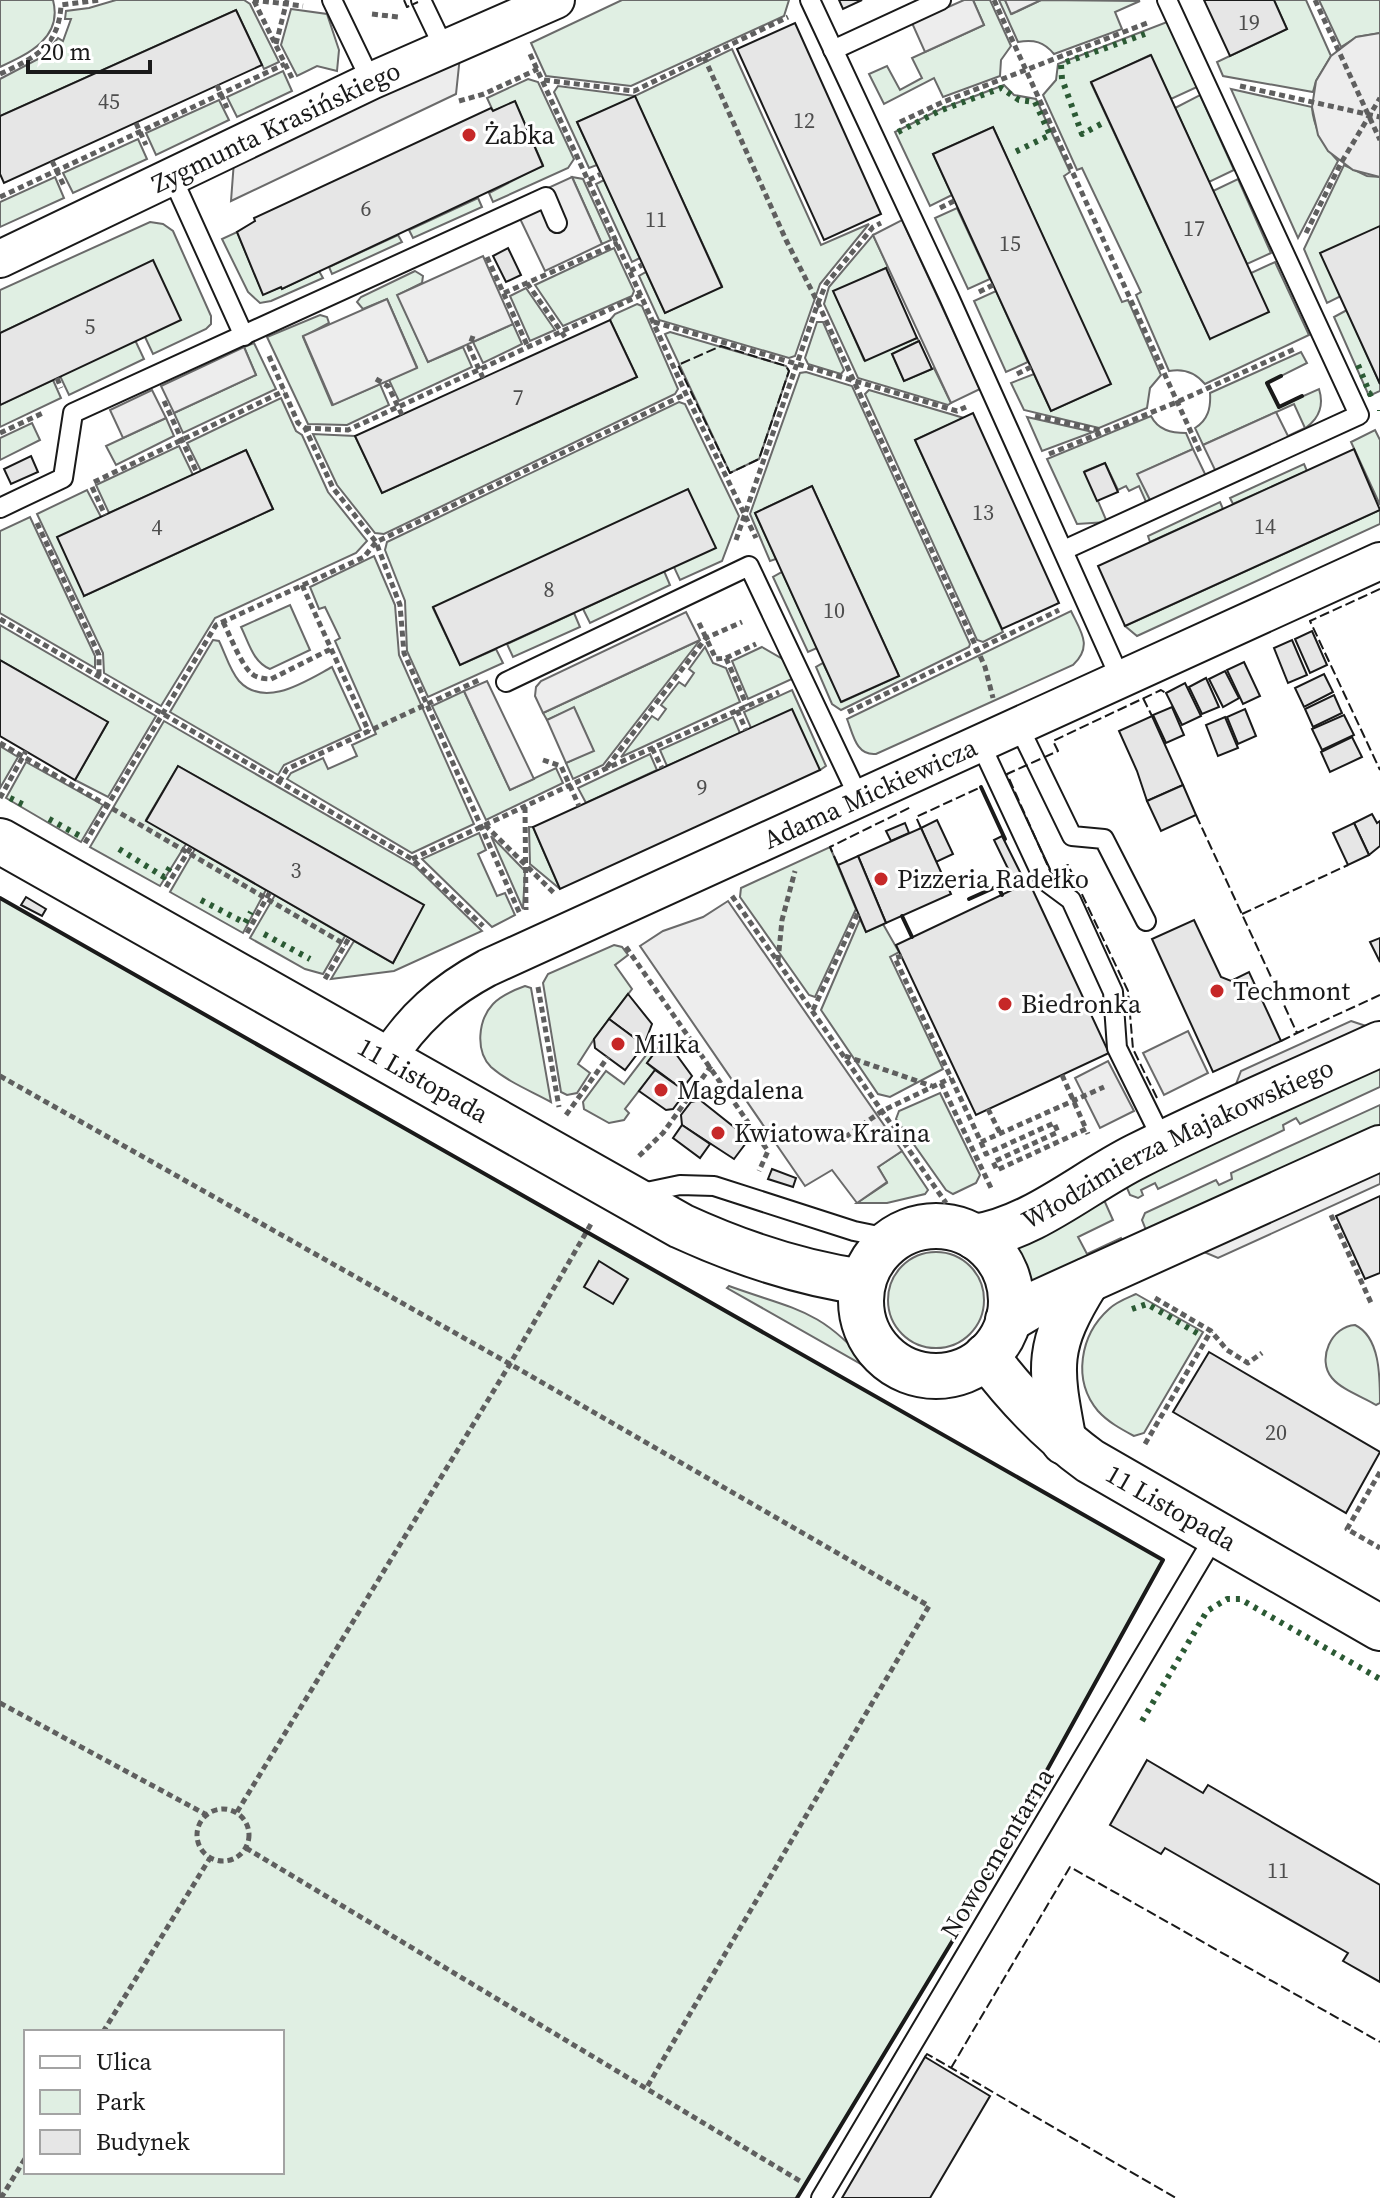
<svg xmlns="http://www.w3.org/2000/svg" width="1380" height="2198" viewBox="0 0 1380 2198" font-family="'Source Serif 4',serif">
  <rect width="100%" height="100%" fill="#fff"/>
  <!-- green -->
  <g fill="#e0efe3" stroke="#6a6a6a" stroke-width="2" fill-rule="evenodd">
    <path d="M 0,0 L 53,0 C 63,38 28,54 0,67 Z"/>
    <path d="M 116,0 L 244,0 L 250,4 L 279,62 L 264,69 L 236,10 L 0,116 L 0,79 L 42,57 L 58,38 L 63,41 L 71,19 L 65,19 L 66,11 L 89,8 Z"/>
    <path d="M 622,0 L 789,0 L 784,16 L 631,86 L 546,76 L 531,43 Z"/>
    <path d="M 973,0 L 990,0 L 1011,46 L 1001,60 L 1000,76 L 943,97 L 934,78 L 884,104 L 869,74 L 887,66 L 900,90 L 922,78 L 912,58 L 984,25 Z"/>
    <path d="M 999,0 L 1005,0 L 1012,14 L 1041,0 L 1140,1 L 1115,12 L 1122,29 L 1054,54 C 1044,42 1034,39 1018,42 Z"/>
    <path d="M 1274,0 L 1306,0 L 1331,56 L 1316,81 L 1313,92 L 1223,76 L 1217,62 L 1287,29 Z"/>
    <path d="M 1319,0 L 1380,0 L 1380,33 L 1357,37 L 1341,47 Z"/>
    <path d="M 291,9 L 327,14 L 339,50 L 337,71 L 317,66 L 297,76 L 281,45 Z"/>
    <path d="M 1167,22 L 1197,87 L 1171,99 L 1150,55 L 1091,83 L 1210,339 L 1251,273 L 1275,262 L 1309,335 L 1205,384 C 1195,372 1184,368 1169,371 L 1136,295 L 1141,292 L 1082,168 L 1077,170 L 1043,95 L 1056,80 L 1058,64 Z"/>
    <path d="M 732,49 L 821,245 L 869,224 L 820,284 L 795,356 L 789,358 L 659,320 L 639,276 L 646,272 L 665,313 L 722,286 L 635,97 L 577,122 L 597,165 L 589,168 L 554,92 L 558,86 L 635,96 Z"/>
    <path d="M 283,71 L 292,91 L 237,117 L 227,97 Z"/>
    <path d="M 528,79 L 538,82 L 574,159 L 568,168 L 493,202 L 489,193 L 543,165 L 515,102 L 493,111 L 487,98 Z"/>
    <path d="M 1004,85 L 1014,95 L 1036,99 L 1070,172 L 1064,176 L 1122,302 L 1128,300 L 1161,375 L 1150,388 L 1147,408 L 1099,428 L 1024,410 L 1011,383 L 1034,374 L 1051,411 L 1110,384 L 993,127 L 933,154 L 952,195 L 930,206 L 895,132 L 941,109 Z"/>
    <path d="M 1231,89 L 1312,107 C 1313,126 1324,147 1338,161 L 1298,238 Z"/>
    <path d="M 1200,95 L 1234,170 L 1209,182 L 1175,108 Z"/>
    <path d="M 219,100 L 229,120 L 156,155 L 146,133 Z"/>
    <path d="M 138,139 L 147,159 L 73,193 L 63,173 Z"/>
    <path d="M 1344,165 L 1367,176 L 1380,177 L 1380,226 L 1341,296 L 1327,303 L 1304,249 Z"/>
    <path d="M 55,177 L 64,198 L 0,227 L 0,202 Z"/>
    <path d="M 572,177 L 583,179 L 611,240 L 602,244 Z"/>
    <path d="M 1238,179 L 1271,253 L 1247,264 L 1213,191 Z"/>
    <path d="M 604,180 L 640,258 L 632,262 L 596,184 Z"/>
    <path d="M 478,198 L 482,207 L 413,238 L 409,230 Z"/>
    <path d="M 957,208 L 990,279 L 968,289 L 935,218 Z"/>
    <path d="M 150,222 L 163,224 L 173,231 L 211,316 L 211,324 L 206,329 L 153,354 L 145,337 L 153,261 L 0,333 L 0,290 Z"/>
    <path d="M 237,232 L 263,294 L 281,287 L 282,289 L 319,271 L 323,278 L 271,301 L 260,303 L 248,292 L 222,239 Z"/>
    <path d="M 398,235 L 402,242 L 332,274 L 329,267 Z"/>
    <path d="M 873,235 L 888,267 L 834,292 L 864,360 L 917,338 L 919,341 L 892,354 L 904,381 L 934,368 L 951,403 L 948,405 L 858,378 L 824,304 L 829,287 Z"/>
    <path d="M 614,248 L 634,291 L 632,296 L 563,326 L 535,285 Z"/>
    <path d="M 415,271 L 423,276 L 422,283 L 398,295 L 428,362 L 463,347 L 472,367 L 399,401 L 389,380 L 417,367 L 387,299 L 363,309 L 357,302 L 361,297 Z"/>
    <path d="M 526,288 L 555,330 L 530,341 L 510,296 Z"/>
    <path d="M 996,291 L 1028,362 L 1006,372 L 974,301 Z"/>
    <path d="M 637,304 L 642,306 L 678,389 L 675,394 L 384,534 L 375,533 L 337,485 L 313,434 L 355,436 L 382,493 L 637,377 L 610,320 L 615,314 Z"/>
    <path d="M 1347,310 L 1380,384 L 1380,391 L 1369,396 L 1334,317 Z"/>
    <path d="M 320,315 L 327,317 L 329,323 L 303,337 L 332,405 L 380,384 L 389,405 L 347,425 L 308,424 L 267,337 Z"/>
    <path d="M 817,322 L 823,322 L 844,370 L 841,374 L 808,364 L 805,358 Z"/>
    <path d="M 513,324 L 522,344 L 483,363 L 473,342 Z"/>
    <path d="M 670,332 L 786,366 L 789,371 L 759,459 L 730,473 L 665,334 Z"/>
    <path d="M 135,340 L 144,359 L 69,395 L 60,376 Z"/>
    <path d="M 254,343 L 276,389 L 183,433 L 174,413 L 256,375 L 244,347 Z"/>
    <path d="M 1301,352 L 1307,363 L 1267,383 L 1279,407 L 1319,389 C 1327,414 1310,428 1289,438 L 1288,436 L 1305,428 L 1294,404 L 1203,445 L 1195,428 C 1208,420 1211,408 1210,393 Z"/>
    <path d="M 806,372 L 852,386 L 970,644 L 969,647 L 841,710 L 832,704 L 816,667 L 823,663 L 842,702 L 899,676 L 812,486 L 755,513 L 776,559 L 770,561 L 750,514 L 800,373 Z"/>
    <path d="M 53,380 L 61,398 L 0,427 L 0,405 Z"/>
    <path d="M 869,390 L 964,418 L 915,440 L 1003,632 L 983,642 L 977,640 L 865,394 Z"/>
    <path d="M 281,398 L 296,431 L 302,435 L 328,492 L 367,541 L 356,553 L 215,618 L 161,706 L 104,673 L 103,653 L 37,514 L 87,490 L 101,517 L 84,596 L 273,509 L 246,450 L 201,471 L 187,443 Z"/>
    <path d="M 679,402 L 685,404 L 739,516 L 722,561 L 680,580 L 674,567 L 433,608 L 460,665 L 496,649 L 503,663 L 428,697 L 407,651 L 405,601 L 385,550 L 387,542 Z"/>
    <path d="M 1151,416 C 1158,430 1171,433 1186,433 L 1193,449 L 1138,474 L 1151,502 L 1147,504 L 1139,486 L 1129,491 L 1126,486 L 1118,490 L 1105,463 L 1085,471 L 1107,522 L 1077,524 L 1047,459 Z"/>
    <path d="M 1027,417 L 1093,432 L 1042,451 Z"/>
    <path d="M 166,418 L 174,436 L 116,465 L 106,446 Z"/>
    <path d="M 32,423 L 40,440 L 0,460 L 0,438 Z"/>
    <path d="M 1375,430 L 1380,440 L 1380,505 L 1351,442 Z"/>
    <path d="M 179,446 L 193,475 L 109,513 L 96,485 Z"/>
    <path d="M 1304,464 L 1307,471 L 1233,504 L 1230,498 Z"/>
    <path d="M 1220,502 L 1223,509 L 1150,542 L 1148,536 Z"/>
    <path d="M 1380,510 L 1380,524 L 1137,636 L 1125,626 Z"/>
    <path d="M 30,517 L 95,656 L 95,668 L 0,613 L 0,531 Z"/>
    <path d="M 374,556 L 395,605 L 399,655 L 474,824 L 412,853 L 287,779 L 291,773 L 323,758 L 328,769 L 357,756 L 352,745 L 376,734 L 335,641 L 340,638 L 325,607 L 319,609 L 310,587 Z"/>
    <path d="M 664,571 L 670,585 L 590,623 L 583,609 Z"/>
    <path d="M 782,572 L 817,648 L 808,652 L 773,577 Z"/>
    <path d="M 290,605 L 310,650 L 270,669 C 253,662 249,643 241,627 Z"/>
    <path d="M 1071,611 C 1081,632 1093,646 1073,665 L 876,754 C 856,756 853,734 847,719 Z"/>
    <path d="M 574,613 L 580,627 L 513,657 L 507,644 Z"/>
    <path d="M 0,625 L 156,716 L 108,797 L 75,780 L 108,722 L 0,660 Z"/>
    <path d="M 213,640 L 219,641 C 225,653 230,671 239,681 C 265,709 306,681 332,667 L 361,730 L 284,765 L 278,775 L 170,712 Z"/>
    <path d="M 700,640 L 603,765 L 573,779 L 566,763 L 593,750 L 574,708 L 547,720 L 543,713 Z"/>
    <path d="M 705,647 L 713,663 L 726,668 L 740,702 L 621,757 L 652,716 L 658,720 L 666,709 L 661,705 L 679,682 L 685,686 L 694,673 L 689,669 Z"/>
    <path d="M 762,647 L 786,661 L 794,678 L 748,699 L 732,661 Z"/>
    <path d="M 792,690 L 826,766 L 820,770 L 751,728 L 744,712 Z"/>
    <path d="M 464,691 L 510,790 L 556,768 L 563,783 L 486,820 L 432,706 Z"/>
    <path d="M 733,717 L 740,733 L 667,766 L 660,750 Z"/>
    <path d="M 164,721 L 415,866 L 482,931 L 394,971 L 331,979 L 354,941 L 393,963 L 423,905 L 178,766 L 146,820 L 186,844 L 160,886 L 90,847 Z"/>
    <path d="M 0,746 L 18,757 L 0,788 Z"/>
    <path d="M 650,754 L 657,770 L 586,803 L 578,788 Z"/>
    <path d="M 26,762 L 103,805 L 81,842 L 6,798 Z"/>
    <path d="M 529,827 L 533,827 L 560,889 L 530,864 Z"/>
    <path d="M 479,833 L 486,850 L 478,854 L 497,896 L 505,893 L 515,915 L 492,927 L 422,859 Z"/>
    <path d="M 491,836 L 525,871 L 523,909 Z"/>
    <path d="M 830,847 L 856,909 L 815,997 L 809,995 L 740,897 L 741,888 Z"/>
    <path d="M 195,849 L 266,890 L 243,933 L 170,892 Z"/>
    <path d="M 275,895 L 345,936 L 323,974 L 305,969 L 250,938 Z"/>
    <path d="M 0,898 L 1163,1560 L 956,1935 L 797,2198 L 0,2198 ZM 26,2032 L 282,2032 L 282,2172 L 26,2172 Z"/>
    <path d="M 860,919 L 866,932 L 883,924 L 899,952 L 890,957 L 943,1069 L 890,1097 L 878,1094 L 821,1010 Z"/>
    <path d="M 614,945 L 622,947 L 628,955 L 615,965 L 632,989 L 594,1039 L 578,1064 L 590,1073 L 577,1093 L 567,1095 L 561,1092 L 543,983 L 548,974 Z"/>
    <path d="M 525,986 L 531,988 L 551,1102 C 531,1091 508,1082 491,1067 C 475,1051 478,1020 493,1004 C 501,995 514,990 525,986 Z"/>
    <path d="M 660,1037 L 663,1041 L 647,1063 L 655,1070 L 625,1109 L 629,1113 L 624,1120 L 609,1123 L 584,1109 L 583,1102 L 606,1071 L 624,1084 Z"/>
    <path d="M 1380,1063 L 1380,1087 L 1300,1124 L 1296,1118 L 1283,1125 L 1284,1130 L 1158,1189 L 1155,1183 L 1141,1190 L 1143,1195 L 1138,1198 L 1130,1195 L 1124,1181 Z"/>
    <path d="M 940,1093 L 980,1175 L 976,1183 L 953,1194 L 946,1190 L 896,1119 L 899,1111 Z"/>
    <path d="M 1380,1105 L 1380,1128 L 1148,1235 L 1142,1220 L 1145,1213 L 1216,1180 L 1219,1185 L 1232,1179 L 1231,1173 Z"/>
    <path d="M 902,1151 L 928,1190 L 925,1194 L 887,1203 L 857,1203 L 887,1183 L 878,1167 Z"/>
    <path d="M 1100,1191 L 1113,1220 L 1078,1237 L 1087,1254 L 1121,1238 L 1125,1245 L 1026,1287 L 1021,1266 L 1010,1246 Z"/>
    <circle cx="936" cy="1300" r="48"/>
    <path d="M 729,1286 C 795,1310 820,1308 869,1366 L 868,1368 L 727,1288 Z"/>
    <path d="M 1136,1294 L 1203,1332 L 1144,1433 L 1134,1436 C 1121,1429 1108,1422 1098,1411 C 1072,1380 1080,1335 1109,1309 C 1116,1302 1127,1298 1136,1294 Z"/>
    <path d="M 1355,1325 C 1380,1337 1380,1376 1380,1403 L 1376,1405 C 1363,1397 1342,1390 1332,1378 C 1316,1359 1332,1326 1355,1325 Z"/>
  </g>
  <!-- parking -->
  <g fill="#ededed" stroke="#6a6a6a" stroke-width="2">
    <path d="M 964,0 L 973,0 L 984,25 L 925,52 L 912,23 Z"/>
    <path d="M 1005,0 L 1041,0 L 1011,14 Z"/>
    <path d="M 1380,33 L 1380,177 L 1353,170 L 1328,151 L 1318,135 L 1312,107 L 1316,81 L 1331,56 L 1356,37 Z"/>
    <path d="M 460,56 L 456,94 L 231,201 L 234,161 Z"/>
    <path d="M 572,177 L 602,244 L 545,271 L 513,204 Z"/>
    <path d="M 902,220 L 980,389 L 951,403 L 873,235 Z"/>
    <path d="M 483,256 L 513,324 L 428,362 L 397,295 Z"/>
    <path d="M 387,299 L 417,368 L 333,405 L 303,336 Z"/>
    <path d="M 244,347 L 256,375 L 174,413 L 161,386 Z"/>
    <path d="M 152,390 L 166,418 L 123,438 L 110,410 Z"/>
    <path d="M 1276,412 L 1289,438 L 1216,472 L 1203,445 Z"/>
    <path d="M 1193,449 L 1206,476 L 1151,502 L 1137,474 Z"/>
    <path d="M 686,612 L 700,640 L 543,713 L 535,696 L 536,687 L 541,681 Z"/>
    <path d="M 487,681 L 534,779 L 510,790 L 464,691 Z"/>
    <path d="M 574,707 L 594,751 L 566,763 L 547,720 Z"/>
    <path d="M 728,901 L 902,1151 L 878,1167 L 887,1182 L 857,1203 L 832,1170 L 805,1186 L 640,946 L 663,931 L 703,917 Z"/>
    <path d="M 1351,1021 L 1366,1026 L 1233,1092 L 1241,1071 Z"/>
    <path d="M 1188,1031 L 1208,1073 L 1164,1095 L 1143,1053 Z"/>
    <path d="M 1108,1061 L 1134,1111 L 1100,1128 L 1075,1078 Z"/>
    <path d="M 1380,1167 L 1380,1184 L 1218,1258 L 1204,1252 L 1208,1246 Z"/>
  </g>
  <!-- building -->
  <g fill="#e6e6e6" stroke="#1a1a1a" stroke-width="2">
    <path d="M 839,0 L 862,0 L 843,9 Z"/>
    <path d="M 1204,0 L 1274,0 L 1287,29 L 1230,56 Z"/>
    <path d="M 236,10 L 262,65 L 4,183 L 0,174 L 0,116 Z"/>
    <path d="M 795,23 L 881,214 L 824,240 L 737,49 Z"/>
    <path d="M 1151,55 L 1269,312 L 1210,339 L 1091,82 Z"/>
    <path d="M 635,96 L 722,287 L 665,313 L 577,122 Z"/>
    <path d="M 515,101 L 543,166 L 282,289 L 281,287 L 263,295 L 237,232 L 255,221 L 254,218 L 491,108 L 493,111 Z"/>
    <path d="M 993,127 L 1111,384 L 1051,411 L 933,154 Z"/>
    <path d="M 1380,226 L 1380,384 L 1320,253 Z"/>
    <path d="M 508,248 L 521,275 L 506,282 L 493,256 Z"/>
    <path d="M 153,260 L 181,320 L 0,405 L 0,333 Z"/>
    <path d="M 886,268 L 917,338 L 865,361 L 833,291 Z"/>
    <path d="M 610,320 L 637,377 L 382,493 L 355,436 Z"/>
    <path d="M 919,341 L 932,369 L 904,381 L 892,354 Z"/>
    <path d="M 973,413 L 1059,603 L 1002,629 L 915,440 Z"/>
    <path d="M 1354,449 L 1380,510 L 1125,626 L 1098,566 Z"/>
    <path d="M 246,450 L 273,509 L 84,596 L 57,537 Z"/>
    <path d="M 31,456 L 38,472 L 11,484 L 4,469 Z"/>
    <path d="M 1105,463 L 1118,492 L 1097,501 L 1084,472 Z"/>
    <path d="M 812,486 L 899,676 L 841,702 L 755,513 Z"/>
    <path d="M 688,489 L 716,548 L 460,665 L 433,607 Z"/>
    <path d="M 1312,631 L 1327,665 L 1310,673 L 1295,639 Z"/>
    <path d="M 1292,640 L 1307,675 L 1288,683 L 1274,648 Z"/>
    <path d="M 0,660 L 108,722 L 75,780 L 0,736 Z"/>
    <path d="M 1244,662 L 1260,696 L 1243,704 L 1227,670 Z"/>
    <path d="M 1225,671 L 1239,698 L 1223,707 L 1209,679 Z"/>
    <path d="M 1324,674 L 1333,692 L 1304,707 L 1295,688 Z"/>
    <path d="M 1206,678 L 1219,707 L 1202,714 L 1189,687 Z"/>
    <path d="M 1185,683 L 1201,716 L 1182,725 L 1166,693 Z"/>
    <path d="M 1334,695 L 1342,713 L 1313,727 L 1305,709 Z"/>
    <path d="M 1172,707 L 1184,735 L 1166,743 L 1153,715 Z"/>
    <path d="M 792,709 L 820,770 L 560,889 L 533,827 Z"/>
    <path d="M 1245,709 L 1256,736 L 1238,744 L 1227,717 Z"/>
    <path d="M 1344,715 L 1354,735 L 1322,750 L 1312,729 Z"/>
    <path d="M 1152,716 L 1183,785 L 1147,801 L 1137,771 L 1119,731 Z"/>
    <path d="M 1225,717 L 1238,748 L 1218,756 L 1206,725 Z"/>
    <path d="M 1352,737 L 1362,757 L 1330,772 L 1321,752 Z"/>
    <path d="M 178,766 L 424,905 L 393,963 L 146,821 Z"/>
    <path d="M 1183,785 L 1196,815 L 1161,831 L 1147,801 Z"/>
    <path d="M 1372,814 L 1377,823 L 1380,821 L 1380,846 L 1369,855 L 1354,823 Z"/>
    <path d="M 937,820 L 953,854 L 936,862 L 921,828 Z"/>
    <path d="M 905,823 L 909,833 L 891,841 L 886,831 Z"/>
    <path d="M 1354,823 L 1369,855 L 1348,865 L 1333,833 Z"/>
    <path d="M 921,828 L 951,894 L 886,923 L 858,856 Z"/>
    <path d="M 1002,836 L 1022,876 L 1014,881 L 994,840 Z"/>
    <path d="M 858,856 L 886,923 L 866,932 L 838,865 Z"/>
    <path d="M 1029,882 L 1109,1053 L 976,1115 L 896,945 Z"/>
    <path d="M 26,897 L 46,909 L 42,916 L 21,905 Z"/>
    <path d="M 1194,920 L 1221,977 L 1231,981 L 1249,972 L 1281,1041 L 1213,1072 L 1152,939 Z"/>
    <path d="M 1380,938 L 1380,962 L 1370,942 Z"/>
    <path d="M 628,994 L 652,1024 L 644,1045 L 609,1019 Z"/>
    <path d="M 609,1019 L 644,1045 L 625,1070 L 595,1048 L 594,1039 Z"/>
    <path d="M 665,1039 L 692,1076 L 682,1089 L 647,1063 Z"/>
    <path d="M 655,1070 L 682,1089 L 682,1097 L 673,1109 L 666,1110 L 639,1091 Z"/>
    <path d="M 700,1100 L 749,1139 L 734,1159 L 682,1125 L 681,1115 L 691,1102 Z"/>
    <path d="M 682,1125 L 710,1144 L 700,1158 L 673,1138 Z"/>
    <path d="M 772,1169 L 796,1178 L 793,1187 L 768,1179 Z"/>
    <path d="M 1380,1196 L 1380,1273 L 1365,1279 L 1336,1216 Z"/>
    <path d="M 599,1261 L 628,1279 L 613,1304 L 584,1287 Z"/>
    <path d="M 1209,1352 L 1380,1452 L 1346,1513 L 1173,1412 Z"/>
    <path d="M 1147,1760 L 1203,1793 L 1208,1785 L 1380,1885 L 1380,1982 L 1343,1961 L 1348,1953 L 1165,1848 L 1161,1854 L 1110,1825 Z"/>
    <path d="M 925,2057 L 990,2096 L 930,2198 L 842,2198 Z"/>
  </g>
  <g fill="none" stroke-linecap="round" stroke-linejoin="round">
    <!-- lane casing -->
    <g stroke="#1a1a1a" stroke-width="22">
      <g id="lane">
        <path d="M 332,0 L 371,81"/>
        <path d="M 421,0 L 444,48"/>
        <path d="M 810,0 L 949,297 L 1121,680"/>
        <path d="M 833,50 L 941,0"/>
        <path d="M 172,177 L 244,336"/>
        <path d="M 0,508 L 63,478 L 73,413 L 546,197 L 557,223"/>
        <path d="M 1064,550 L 1359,415 L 1167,0"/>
        <path d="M 506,682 L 749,566 L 860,800"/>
        <path d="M 1019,727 L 1072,836 L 1104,839 L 1146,921"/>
        <path d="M 981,745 L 1044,880 L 1071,900 L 1113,992 L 1117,1048 L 1164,1143"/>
        <path d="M 637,1194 L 680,1185 L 714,1186 L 854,1231 L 893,1239"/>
        <path d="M 821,2198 L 1216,1534"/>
      </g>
    </g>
    <!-- street casing -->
    <g stroke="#1a1a1a" stroke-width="40">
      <g id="street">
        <path id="s1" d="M 0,259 L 371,81 L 556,0"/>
        <path id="s2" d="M 386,1061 C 412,1019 444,991 487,968 L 1380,561"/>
      </g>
    </g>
    <!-- secondary casing -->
    <g stroke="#1a1a1a" stroke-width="48">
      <g id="secondary">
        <path id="s3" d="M 0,841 L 681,1226 C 740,1253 799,1273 863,1282"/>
        <circle cx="936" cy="1301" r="75"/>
        <path id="s4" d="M 975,1237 C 1035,1227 1083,1183 1137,1156 C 1216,1116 1299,1081 1380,1044"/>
        <path d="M 1008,1320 L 1035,1304 L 1380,1148"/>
        <path id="s5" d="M 986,1356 C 1017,1397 1049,1431 1090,1461 L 1380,1628"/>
        <path d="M 1064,1442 C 1050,1367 1045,1348 1087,1281"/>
      </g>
    </g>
    <!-- path -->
    <g stroke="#5f5f5f" stroke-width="5" stroke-dasharray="6 4" stroke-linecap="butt">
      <path d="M 253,0 L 303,6"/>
      <path d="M 994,0 L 1201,454"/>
      <path d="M 1315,0 L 1380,140"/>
      <path d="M 254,1 L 292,78"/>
      <path d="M 372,14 L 398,17"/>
      <path d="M 276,44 L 287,0"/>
      <path d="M 530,54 L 686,394 L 756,538"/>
      <path d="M 704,57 L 786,240 L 818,303 L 977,649 L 985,667 L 993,698"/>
      <path d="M 0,74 C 34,58 59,47 61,5 L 101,0"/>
      <path d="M 544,80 L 634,91 L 788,17"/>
      <path d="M 217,85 L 227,108"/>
      <path d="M 1240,86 L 1380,117"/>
      <path d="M 459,101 L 484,94 L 538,69"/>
      <path d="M 900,122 L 943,102 L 1147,23"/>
      <path d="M 136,123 L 146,145"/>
      <path d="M 52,161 L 65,188"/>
      <path d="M 589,180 L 601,174"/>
      <path d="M 0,197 L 285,64"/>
      <path d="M 940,208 L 954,201"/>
      <path d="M 1306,233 L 1341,163 L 1380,98"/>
      <path d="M 487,257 L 528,347"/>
      <path d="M 630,271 L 642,265"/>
      <path d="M 527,283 L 567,340"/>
      <path d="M 979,292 L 993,285"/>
      <path d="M 504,293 L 618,243"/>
      <path d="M 654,322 L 957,411 L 966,407"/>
      <path d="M 473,336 L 469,347 L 483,378"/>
      <path d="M 269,356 L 298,423 L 305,428 L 333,488 L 376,542 L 400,605 L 404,653 L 520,914"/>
      <path d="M 1017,374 L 1031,367"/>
      <path d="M 57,378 L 61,388"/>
      <path d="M 376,379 L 388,386 L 402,415"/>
      <path d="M 164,401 L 197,473"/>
      <path d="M 1035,416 L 1103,431"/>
      <path d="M 305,428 L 348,430 L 641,295"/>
      <path d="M 0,433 L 43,413"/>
      <path d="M 1049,454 L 1177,402 L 1297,348"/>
      <path d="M 94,482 L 284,391"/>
      <path d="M 92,487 L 105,515"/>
      <path d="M 37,523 L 99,655 L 99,676"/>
      <path d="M 736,540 L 818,303 L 826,284 L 873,227 L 881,223"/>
      <path d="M 302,585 L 369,732"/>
      <path d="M 0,619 L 412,859 L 483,926"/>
      <path d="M 223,622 C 230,635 241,665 252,674 C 257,678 265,679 271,679 L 331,649"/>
      <path d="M 699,623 L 716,659 L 726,658 L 747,706"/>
      <path d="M 726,658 L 756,644"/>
      <path d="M 737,710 L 746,730"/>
      <path d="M 848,712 L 1059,610"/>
      <path d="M 0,743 L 346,945"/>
      <path d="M 652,748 L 662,768"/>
      <path d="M 543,760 L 561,766 L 579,806"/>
      <path d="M 607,767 L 706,638 L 742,622"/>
      <path d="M 279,782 L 287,769 L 479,680"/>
      <path d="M 0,798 L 26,751"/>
      <path d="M 525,807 L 526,910"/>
      <path d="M 485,825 L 555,894"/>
      <path d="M 85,843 L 216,625 L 364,557 L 376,542 L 686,394"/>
      <path d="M 412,859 L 607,768 L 779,692"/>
      <path d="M 166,887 L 191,847"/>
      <path d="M 732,896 L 946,1203"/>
      <path d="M 247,933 L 270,892"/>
      <path d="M 626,947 L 768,1151 L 759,1171"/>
      <path d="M 902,956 L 895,958 L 981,1142 L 1104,1087"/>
      <path d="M 778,961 L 782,920 L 795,871"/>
      <path d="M 325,979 L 349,938"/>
      <path d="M 538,987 L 559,1107"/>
      <path d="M 813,1010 L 858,913"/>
      <path d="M 845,1056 L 932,1086"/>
      <path d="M 1062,1075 L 1086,1129"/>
      <path d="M 0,1076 L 510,1364 L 929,1606 L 647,2087"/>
      <path d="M 941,1083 L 992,1190"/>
      <path d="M 988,1109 L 1000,1133"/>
      <path d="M 566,1115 L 608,1057"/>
      <path d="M 981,1142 L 986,1154 L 1054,1123 L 1058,1132 L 993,1162 L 997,1170 L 1086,1129 L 1088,1134"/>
      <path d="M 837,1143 L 882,1111 L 951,1078"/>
      <path d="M 639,1156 L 663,1133 L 711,1066"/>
      <path d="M 1331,1215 L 1372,1305"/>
      <path d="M 1155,1298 L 1211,1331 L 1227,1350 L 1248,1363 L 1262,1353"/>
      <path d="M 1145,1444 L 1211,1331"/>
      <path d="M 1380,1472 L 1347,1529 L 1380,1548"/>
      <path d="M 0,1703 L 205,1814"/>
      <circle cx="223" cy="1835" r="26"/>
      <path d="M 237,1812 L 510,1364 L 591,1224"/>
      <path d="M 246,1848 L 800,2181"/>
      <path d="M 103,2032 L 210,1858"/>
      <path d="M 1,2198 L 26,2157"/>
    </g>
    <!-- lane -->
    <use href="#lane" stroke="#fff" stroke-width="18"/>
    <!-- street -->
    <use href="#street" stroke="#fff" stroke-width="36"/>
    <!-- secondary -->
    <use href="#secondary" stroke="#fff" stroke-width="44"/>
    <!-- hedge -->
    <g stroke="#2b5a34" stroke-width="6" stroke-dasharray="4 6" stroke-linecap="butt">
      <path d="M 1066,62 L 1145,34"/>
      <path d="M 1061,65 L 1062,79 L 1082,134 L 1101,124"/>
      <path d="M 898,132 L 939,111 L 1001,88 L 1019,100 L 1035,102 L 1050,135 L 1015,152"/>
      <path d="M 1358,365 L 1370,394 L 1377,390"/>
      <path d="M 1380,410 L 1380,411"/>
      <path d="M 10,798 L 24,805"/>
      <path d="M 49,819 L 80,836"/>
      <path d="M 119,849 L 164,877 L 172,864"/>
      <path d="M 201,900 L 245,923 L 251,912"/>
      <path d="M 264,934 L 310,959"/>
      <path d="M 1132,1309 L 1147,1304 L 1202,1336"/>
      <path d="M 1142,1721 L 1207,1611 L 1227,1599 L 1240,1599 L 1380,1679"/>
    </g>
    <!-- fence -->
    <g stroke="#1a1a1a" stroke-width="2" stroke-dasharray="10 4" stroke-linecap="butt">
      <path d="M 404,0 L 407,7 L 418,2"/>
      <path d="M 721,346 L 786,366 L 789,371 L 759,459 L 730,473 L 678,365 Z"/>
      <path d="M 1380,589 L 1310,621 L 1380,770"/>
      <path d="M 1143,698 L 1152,716"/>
      <path d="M 1196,815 L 1297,1033 L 1380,995"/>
      <path d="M 921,828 L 916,817 L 981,787"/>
      <path d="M 838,865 L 830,847 L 911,807"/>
      <path d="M 1242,914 L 1348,865"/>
      <path d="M 1281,1041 L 1297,1033"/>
      <path d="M 1157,1098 L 1133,1049 L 1128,991 L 1068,865 L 1051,873 L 1007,774 L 1058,751 L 1053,741 L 1161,690 L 1166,693"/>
      <path d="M 925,2057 L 927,2054 L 1176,2198"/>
      <path d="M 951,2068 L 1070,1867 L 1380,2042"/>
    </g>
    <!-- wall -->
    <g stroke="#1a1a1a" stroke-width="4">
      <path d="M 1281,376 L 1267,383 L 1279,407 L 1302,396"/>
      <path d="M 981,787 L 1005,839"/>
      <path d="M 0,898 L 1163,1560 L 956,1935 L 797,2198"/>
      <path d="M 969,899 L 998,886 L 1002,895"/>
      <path d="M 902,916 L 912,937"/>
    </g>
  </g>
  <!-- markers -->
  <g fill="#c62828" stroke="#fff" stroke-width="3">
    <circle cx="469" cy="135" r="8"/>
    <circle cx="881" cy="879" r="8"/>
    <circle cx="1217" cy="991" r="8"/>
    <circle cx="1005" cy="1004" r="8"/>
    <circle cx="618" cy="1044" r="8"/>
    <circle cx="661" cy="1090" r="8"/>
    <circle cx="718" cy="1133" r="8"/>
  </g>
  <g text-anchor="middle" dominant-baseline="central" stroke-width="6" stroke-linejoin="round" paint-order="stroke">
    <!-- number labels -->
    <g font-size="22" fill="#4d4d4d">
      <text x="1249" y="22">19</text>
      <text x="109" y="101">45</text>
      <text x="804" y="120">12</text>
      <text x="366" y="208">6</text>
      <text x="656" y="219">11</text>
      <text x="1194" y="228">17</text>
      <text x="1010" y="243">15</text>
      <text x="90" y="326">5</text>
      <text x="518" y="397">7</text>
      <text x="983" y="512">13</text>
      <text x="1265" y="526">14</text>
      <text x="157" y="527">4</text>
      <text x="549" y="589">8</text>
      <text x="834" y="610">10</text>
      <text x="702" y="787">9</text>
      <text x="296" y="870">3</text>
      <text x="1276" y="1432">20</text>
      <text x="1278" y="1870">11</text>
    </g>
    <!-- street labels -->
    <g font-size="26" fill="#1a1a1a" stroke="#fff">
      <text stroke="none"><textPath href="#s1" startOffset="306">Zygmunta Krasińskiego</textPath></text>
      <text stroke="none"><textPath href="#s2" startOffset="560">Adama Mickiewicza</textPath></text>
      <text stroke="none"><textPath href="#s3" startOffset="486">11 Listopada</textPath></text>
      <text stroke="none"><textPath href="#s4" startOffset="224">Włodzimierza Majakowskiego</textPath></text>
      <text stroke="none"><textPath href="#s5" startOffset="242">11 Listopada</textPath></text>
      <text transform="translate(997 1853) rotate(-59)">Nowocmentarna</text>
    </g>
    <!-- poi labels -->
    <g font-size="26" fill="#1a1a1a" stroke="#fff" text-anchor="start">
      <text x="485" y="135">Żabka</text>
      <text x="897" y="879">Pizzeria Radełko</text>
      <text x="1233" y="991">Techmont</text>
      <text x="1021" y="1004">Biedronka</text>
      <text x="634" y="1044">Milka</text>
      <text x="677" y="1090">Magdalena</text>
      <text x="734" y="1133">Kwiatowa Kraina</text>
    </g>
  </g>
  <!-- legend -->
  <rect x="24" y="2030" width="260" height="144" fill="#ffffff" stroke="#a3a3a3" stroke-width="2"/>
  <rect x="40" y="2056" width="40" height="12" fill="#ffffff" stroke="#a3a3a3" stroke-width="2"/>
  <text x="96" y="2070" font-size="24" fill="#1a1a1a">Ulica</text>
  <rect x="40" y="2090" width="40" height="24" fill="#e0efe3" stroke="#a3a3a3" stroke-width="2"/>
  <text x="96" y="2110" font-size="24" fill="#1a1a1a">Park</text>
  <rect x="40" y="2130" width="40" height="24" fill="#e6e6e6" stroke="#a3a3a3" stroke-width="2"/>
  <text x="96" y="2150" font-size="24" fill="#1a1a1a">Budynek</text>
  <!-- scale -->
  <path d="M28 60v12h122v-12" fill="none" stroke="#1a1a1a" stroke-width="4"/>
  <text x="40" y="60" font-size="24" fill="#1a1a1a" stroke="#ffffff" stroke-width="6" paint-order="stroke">20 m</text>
</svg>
